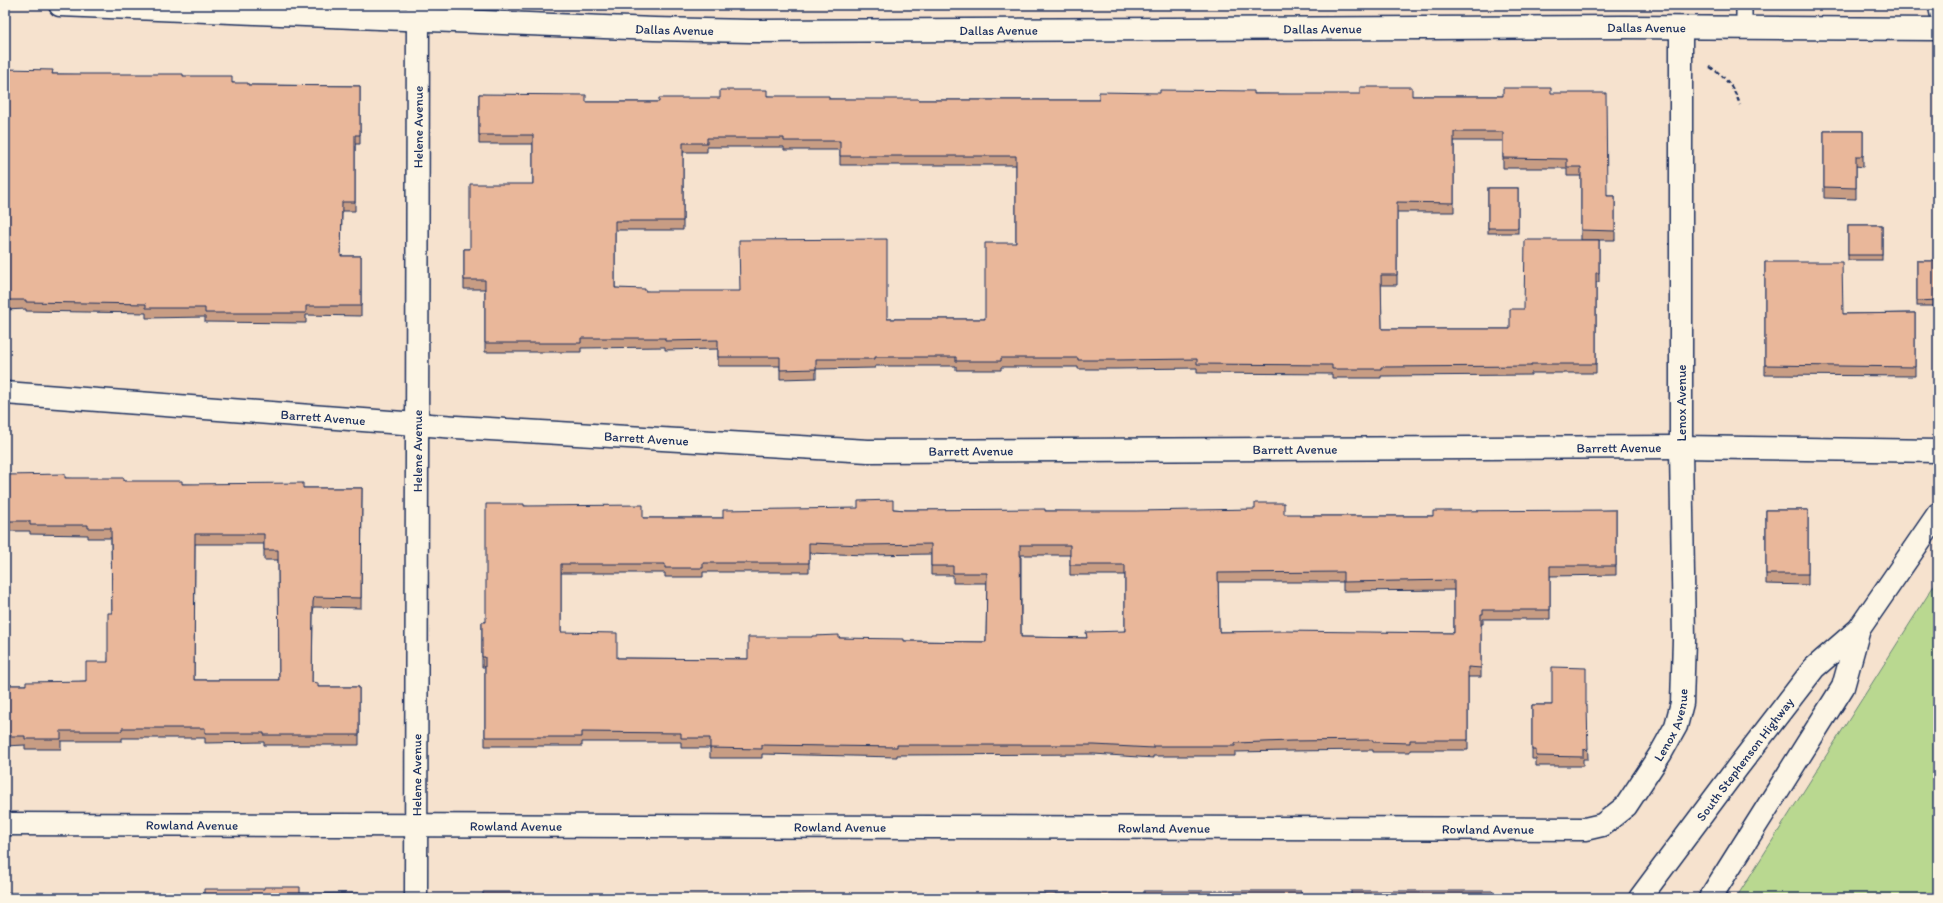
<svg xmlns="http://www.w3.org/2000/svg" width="1943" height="903" viewBox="0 0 1943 903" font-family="Itim,sans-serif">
  <rect width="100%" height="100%" fill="#f6e2ce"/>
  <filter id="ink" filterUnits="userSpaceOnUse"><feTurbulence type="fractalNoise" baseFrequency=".025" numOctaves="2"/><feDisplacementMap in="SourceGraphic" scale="8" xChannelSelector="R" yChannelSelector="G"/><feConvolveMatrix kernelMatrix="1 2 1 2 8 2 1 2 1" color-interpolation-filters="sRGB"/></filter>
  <g filter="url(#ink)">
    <!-- green -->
    <path fill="#b9d890" stroke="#6a8477" d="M 1938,579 L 1938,898 L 1736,898 Z"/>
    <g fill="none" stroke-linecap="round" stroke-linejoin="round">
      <!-- lane casing -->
      <g stroke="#1b2f5e" stroke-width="18">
        <g id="lane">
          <path d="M 1936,5 L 1938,14"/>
          <path d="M 1744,27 L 1744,5"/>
        </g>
      </g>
      <!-- street casing -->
      <g stroke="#1b2f5e" stroke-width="25">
        <g id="street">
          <path id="s1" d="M 60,5 L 654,29 L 751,31 L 1625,27 L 1938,29"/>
          <path id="s2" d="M 5,393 L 456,427 L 868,451 L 1681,447 L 1938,451"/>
          <path id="s3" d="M 5,824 L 1585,829 L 1602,825 L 1626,806 L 1661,753 L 1676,726 L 1682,703 L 1684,640 L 1681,447 L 1681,28"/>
          <path id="s4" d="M 416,898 L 418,5"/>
        </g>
      </g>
      <!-- secondary casing -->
      <g stroke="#1b2f5e" stroke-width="25">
        <g id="secondary">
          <path id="s5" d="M 1640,898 L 1737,768 L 1814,668 L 1859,629 L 1938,514"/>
          <path d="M 1710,898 L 1843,687 L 1859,629"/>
        </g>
      </g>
      <!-- path -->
      <path stroke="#1b2f5e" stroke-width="2.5" stroke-dasharray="4 3" stroke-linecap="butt" d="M 1710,67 C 1725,76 1735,89 1740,105"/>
      <!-- lane -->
      <use href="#lane" stroke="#fcf5e5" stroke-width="15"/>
      <!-- street -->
      <use href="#street" stroke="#fcf5e5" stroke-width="22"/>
      <!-- secondary -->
      <use href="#secondary" stroke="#fcf5e5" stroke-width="22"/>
    </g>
    <!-- wall -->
    <g fill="#c89d84" stroke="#1b2f5e" fill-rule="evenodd">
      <path d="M 5,69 L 53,74 L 183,76 L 248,85 L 360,86 L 360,144 L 355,144 L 355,211 L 342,211 L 341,256 L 361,256 L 361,316 L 306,315 L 306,323 L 205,322 L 205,317 L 146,318 L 146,313 L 26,311 L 26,309 L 5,310 Z"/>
      <path d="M 1551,93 L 1607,196 L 1615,196 L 1615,240 L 1581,240 L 1581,176 L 1567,176 L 1567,168 L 1503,168 L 1503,141 L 1454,141 L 1454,212 L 1397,212 L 1397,285 L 1381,285 L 1382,329 L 1510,329 L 1524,309 L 1599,240 L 1599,282 L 1596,282 L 1596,373 L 1531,373 L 1531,375 L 1381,376 L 1381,378 L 1332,378 L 1332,374 L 1197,373 L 1197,368 L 1116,369 L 1078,369 L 1078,367 L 1001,367 L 1001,370 L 956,370 L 956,366 L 875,366 L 875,368 L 816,369 L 816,378 L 780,379 L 780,366 L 718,366 L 718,349 L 665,350 L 665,347 L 581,348 L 581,352 L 485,352 L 485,289 L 464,289 L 464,249 L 470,249 L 533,184 L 533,144 L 479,144 L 479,94 L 586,102 L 659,102 L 767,96 L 829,99 L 918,100 L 1099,100 L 1254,94 L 1412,96 L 1503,96 ZM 707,147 L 784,147 L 784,150 L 840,150 L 840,165 L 1016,165 L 1016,243 L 985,319 L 887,319 L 645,291 L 615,288 L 615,230 L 683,230 L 683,152 L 707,152 Z"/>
      <path d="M 1824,131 L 1863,131 L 1863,167 L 1856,166 L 1856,199 L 1824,198 Z"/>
      <rect x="1488" y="188" width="30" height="45"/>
      <rect x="1848" y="225" width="34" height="35"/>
      <rect x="1917" y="261" width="21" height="45"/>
      <path d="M 1765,262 L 1843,314 L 1915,313 L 1915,376 L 1765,375 Z"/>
      <path d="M 5,475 L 182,484 L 303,488 L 362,488 L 361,608 L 314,607 L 313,612 L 312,682 L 318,687 L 359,687 L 359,745 L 264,745 L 264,742 L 205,743 L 205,738 L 122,738 L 122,741 L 61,741 L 61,749 L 25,749 L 25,745 L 5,746 L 5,685 L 26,685 L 86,681 L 108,662 L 112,613 L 111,538 L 88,538 L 88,535 L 30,534 L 30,531 L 5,531 ZM 195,544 L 264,544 L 264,560 L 278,560 L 279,680 L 194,680 Z"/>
      <path d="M 524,506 L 643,518 L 723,518 L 893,509 L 906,510 L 1045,511 L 1284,514 L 1299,516 L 1433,516 L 1616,510 L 1616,575 L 1550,576 L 1550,619 L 1483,619 L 1483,624 L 1481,624 L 1481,677 L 1468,677 L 1468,750 L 1410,750 L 1410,752 L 1373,752 L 1373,750 L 1291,751 L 1235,752 L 1235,756 L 1153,756 L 1153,758 L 1094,754 L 897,755 L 897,757 L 762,754 L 762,758 L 710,758 L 710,748 L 681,748 L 681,742 L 582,742 L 582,746 L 485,746 L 485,667 L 482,667 L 482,622 L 486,622 ZM 809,553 L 866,555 L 931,554 L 931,575 L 953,575 L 953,583 L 987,583 L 986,642 L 904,641 L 839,638 L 748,659 L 617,658 L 561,632 L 561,573 L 665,573 L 665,577 L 703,577 L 703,572 L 809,572 ZM 1021,555 L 1070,555 L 1070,575 L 1125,575 L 1125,631 L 1087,638 L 1021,637 ZM 1218,582 L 1343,582 L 1343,591 L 1454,590 L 1454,633 L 1219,632 Z"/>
      <path d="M 1766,510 L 1808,510 L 1808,585 L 1766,584 Z"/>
      <path d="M 1532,705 L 1586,705 L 1588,759 L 1583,759 L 1583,766 L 1536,766 L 1536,759 L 1532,759 Z"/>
    </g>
    <!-- building -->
    <g fill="#e9b79a" stroke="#1b2f5e" fill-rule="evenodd">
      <path d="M 5,69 L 53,70 L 52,74 L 183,74 L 183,76 L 232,76 L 232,83 L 248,83 L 248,85 L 360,86 L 360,135 L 355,135 L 355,202 L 342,202 L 341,256 L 361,256 L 361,306 L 306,306 L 306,313 L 205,313 L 205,308 L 146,308 L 146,304 L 26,302 L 26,300 L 5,300 Z"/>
      <path d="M 1360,87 L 1412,87 L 1412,96 L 1503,96 L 1503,88 L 1551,88 L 1551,93 L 1606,93 L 1607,196 L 1615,196 L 1615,231 L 1581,230 L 1581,167 L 1567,167 L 1567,159 L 1503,158 L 1503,132 L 1454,132 L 1454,203 L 1397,202 L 1397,275 L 1381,275 L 1382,329 L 1510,329 L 1510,309 L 1524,309 L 1525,240 L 1599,240 L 1599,273 L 1596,273 L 1596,364 L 1531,364 L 1531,366 L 1381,367 L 1381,369 L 1332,369 L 1332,365 L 1197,364 L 1197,359 L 1116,360 L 1078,360 L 1078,358 L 1001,358 L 1001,361 L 956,361 L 956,357 L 875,357 L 875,359 L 816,359 L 816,369 L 780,370 L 780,357 L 718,357 L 718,340 L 665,341 L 665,338 L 581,338 L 581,343 L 485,343 L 485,280 L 464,280 L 464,249 L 470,249 L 470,184 L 533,184 L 533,135 L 479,135 L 479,94 L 586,95 L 586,102 L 659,102 L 659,98 L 720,98 L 720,90 L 767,90 L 767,96 L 829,96 L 829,99 L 918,99 L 918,100 L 1099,100 L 1099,92 L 1160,93 L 1160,90 L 1254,91 L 1254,94 L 1360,94 ZM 707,138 L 784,138 L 784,141 L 840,141 L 840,156 L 1016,156 L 1016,243 L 985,243 L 985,319 L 887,319 L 887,239 L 739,240 L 740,291 L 645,291 L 645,289 L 615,288 L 615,221 L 683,221 L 683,143 L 707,143 Z"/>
      <path d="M 1824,131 L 1863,131 L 1863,156 L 1856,156 L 1856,188 L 1824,187 Z"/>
      <rect x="1488" y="188" width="30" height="40"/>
      <rect x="1848" y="225" width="34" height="30"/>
      <path d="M 1917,261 L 1938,261 L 1938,300 L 1917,301 Z"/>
      <path d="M 1765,262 L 1842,262 L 1843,314 L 1915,313 L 1915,367 L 1765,365 Z"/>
      <path d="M 65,474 L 65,478 L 124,478 L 124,481 L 182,481 L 182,484 L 303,483 L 303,488 L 362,488 L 361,598 L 314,597 L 313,602 L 312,682 L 318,683 L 318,687 L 359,687 L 359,735 L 264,735 L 264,733 L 205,733 L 205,728 L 122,728 L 122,731 L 61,731 L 61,739 L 25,739 L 25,736 L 5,736 L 5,685 L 26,685 L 26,682 L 86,681 L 86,662 L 108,662 L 108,613 L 112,613 L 111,528 L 88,528 L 88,525 L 30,525 L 30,521 L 5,521 L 5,475 ZM 195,534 L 264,534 L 264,550 L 278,550 L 279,680 L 194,680 Z"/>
      <path d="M 893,500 L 893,509 L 906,510 L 1045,509 L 1045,511 L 1136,511 L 1255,509 L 1255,503 L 1284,503 L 1284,514 L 1299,514 L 1299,516 L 1433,516 L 1433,511 L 1616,510 L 1616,566 L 1550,566 L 1550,610 L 1483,610 L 1483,614 L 1481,614 L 1481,668 L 1468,667 L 1468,740 L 1410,740 L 1410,743 L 1373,742 L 1373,740 L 1291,741 L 1235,743 L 1235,746 L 1153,746 L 1153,748 L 1094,745 L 897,745 L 897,747 L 762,745 L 762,749 L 710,748 L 710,738 L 681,738 L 681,733 L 582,732 L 582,737 L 485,737 L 485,657 L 482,657 L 482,622 L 486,622 L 486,504 L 524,504 L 524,506 L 643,505 L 643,518 L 723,518 L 723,510 L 858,508 L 858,501 ZM 809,543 L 866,545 L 931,544 L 931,566 L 953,566 L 953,573 L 987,573 L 986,642 L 904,641 L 904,639 L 839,638 L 839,635 L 812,636 L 812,637 L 748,637 L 748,659 L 617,658 L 617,633 L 561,632 L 561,564 L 665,564 L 665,568 L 703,568 L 703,563 L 809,563 ZM 1020,545 L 1070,545 L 1070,565 L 1125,565 L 1125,631 L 1086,632 L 1087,638 L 1021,637 ZM 1343,572 L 1343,582 L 1454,580 L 1454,633 L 1283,631 L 1219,632 L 1218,573 Z"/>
      <rect x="1766" y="510" width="42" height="64"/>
      <path d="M 1552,667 L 1586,668 L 1586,705 L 1587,705 L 1588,749 L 1583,750 L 1583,757 L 1536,756 L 1536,750 L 1532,750 L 1532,705 L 1552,705 Z"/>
      <path d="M 264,887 L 300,887 L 300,894 L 360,893 L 359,898 L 204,898 L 204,889 L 264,889 Z"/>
      <path d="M 1144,891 L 1301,891 L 1301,898 L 1018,898 L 1018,894 L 1144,894 Z"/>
      <rect x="1351" y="891" width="142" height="7"/>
      <path d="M 483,892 L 521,892 L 521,897 L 678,898 L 678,896 L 777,895 L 896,898 L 896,896 L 931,896 L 931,898 L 483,898 Z"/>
      <path d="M 5,893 L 105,894 L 105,897 L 137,897 L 137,898 L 5,898 Z"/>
    </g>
  </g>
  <g text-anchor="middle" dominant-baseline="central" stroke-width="3" stroke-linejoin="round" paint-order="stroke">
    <!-- street labels -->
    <g font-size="13" fill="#1b2f5e" stroke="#fcf5e5">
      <text stroke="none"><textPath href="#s1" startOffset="1587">Dallas Avenue</textPath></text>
      <text stroke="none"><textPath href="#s1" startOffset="1263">Dallas Avenue</textPath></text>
      <text stroke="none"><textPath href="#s1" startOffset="615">Dallas Avenue</textPath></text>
      <text stroke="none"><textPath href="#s1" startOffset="939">Dallas Avenue</textPath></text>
      <text stroke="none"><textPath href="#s4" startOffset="771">Helene Avenue</textPath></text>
      <text transform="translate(1681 403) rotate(-90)">Lenox Avenue</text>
      <text stroke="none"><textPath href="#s2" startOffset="319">Barrett Avenue</textPath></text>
      <text stroke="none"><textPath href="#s2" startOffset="643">Barrett Avenue</textPath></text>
      <text stroke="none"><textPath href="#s2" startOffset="1616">Barrett Avenue</textPath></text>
      <text stroke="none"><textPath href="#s2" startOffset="1292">Barrett Avenue</textPath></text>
      <text stroke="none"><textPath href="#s2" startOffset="968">Barrett Avenue</textPath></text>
      <text stroke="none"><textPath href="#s4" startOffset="447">Helene Avenue</textPath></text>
      <text stroke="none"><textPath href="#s3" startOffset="1722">Lenox Avenue</textPath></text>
      <text stroke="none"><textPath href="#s5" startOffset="174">South Stephenson Highway</textPath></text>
      <text stroke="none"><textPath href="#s4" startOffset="123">Helene Avenue</textPath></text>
      <text stroke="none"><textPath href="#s3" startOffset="187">Rowland Avenue</textPath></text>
      <text stroke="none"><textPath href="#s3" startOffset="511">Rowland Avenue</textPath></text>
      <text stroke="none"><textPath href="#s3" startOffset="835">Rowland Avenue</textPath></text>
      <text stroke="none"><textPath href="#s3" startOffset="1159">Rowland Avenue</textPath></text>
      <text stroke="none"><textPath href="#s3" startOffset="1483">Rowland Avenue</textPath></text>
    </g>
  </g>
  <!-- margin -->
  <rect width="1943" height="903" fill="none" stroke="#fcf5e5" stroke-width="20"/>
  <rect x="10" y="10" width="1923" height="883" fill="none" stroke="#1b2f5e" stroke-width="1.5" filter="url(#ink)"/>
</svg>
